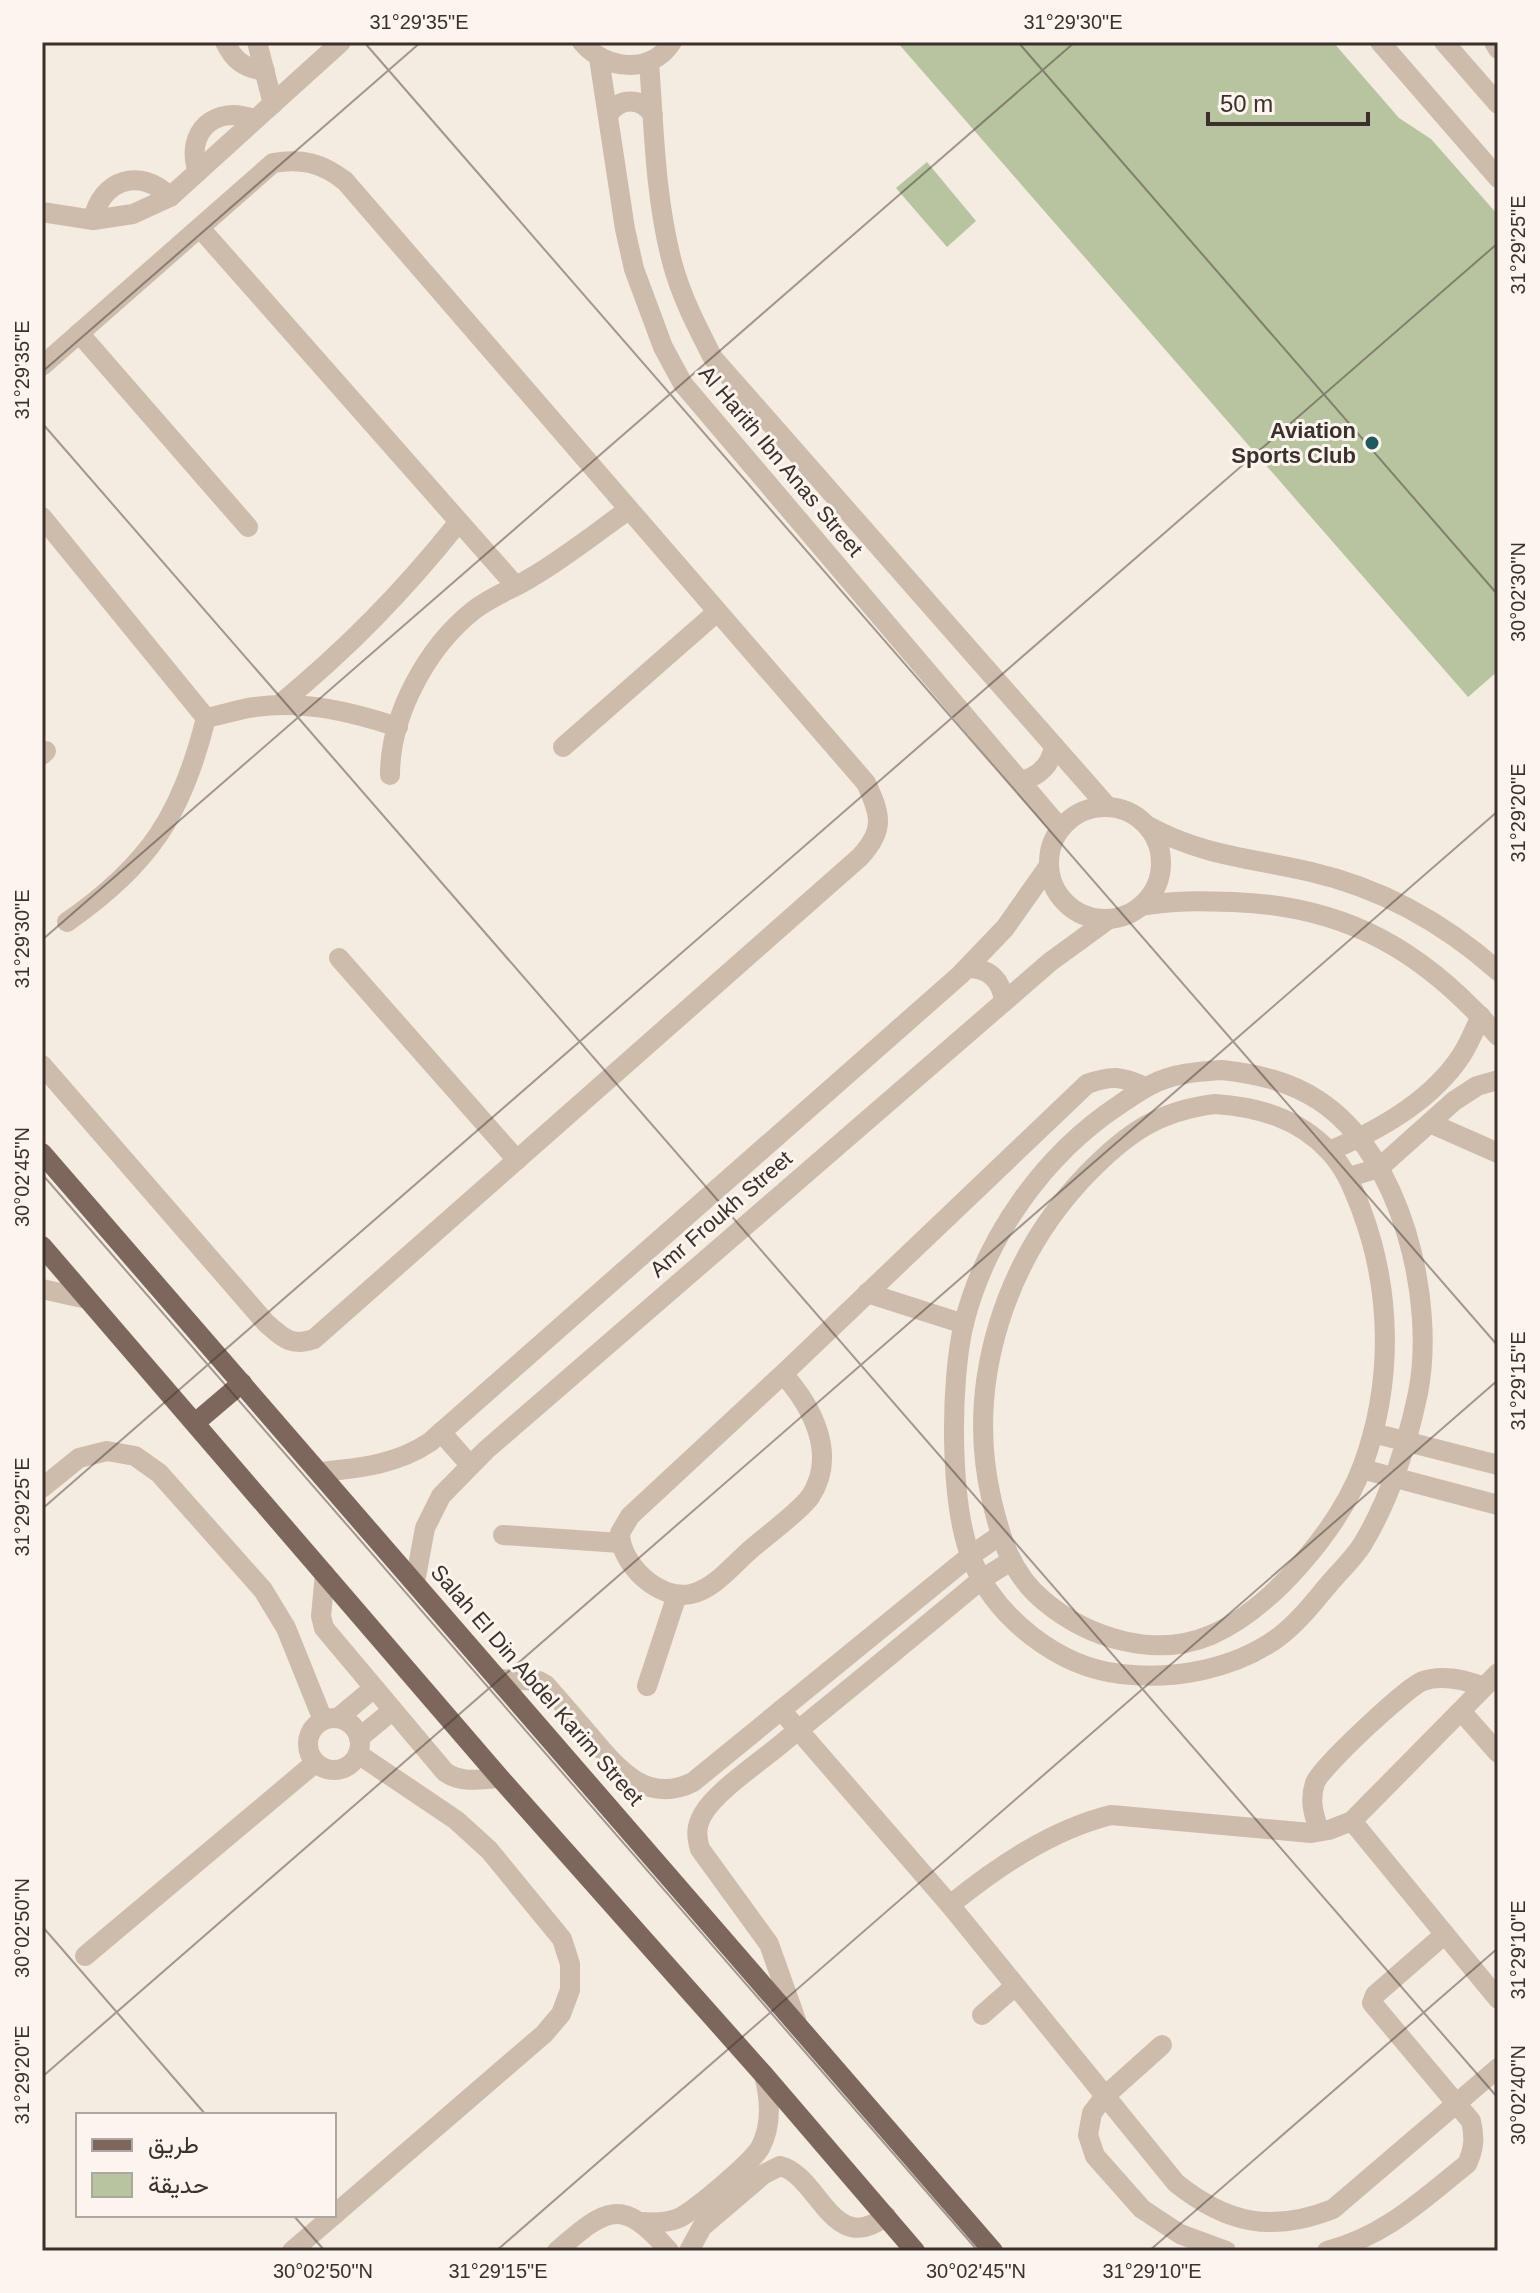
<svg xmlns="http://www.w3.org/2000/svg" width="1540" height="2293" viewBox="0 0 1540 2293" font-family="Arial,Vazirmatn,sans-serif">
  <rect width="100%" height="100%" fill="#f4ebe1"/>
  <!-- green -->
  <g fill="#b8c4a0">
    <path d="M 897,42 L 1333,42 L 1399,118 L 1431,139 L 1498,215 L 1498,671 L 1468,697 Z"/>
    <path d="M 927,162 L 976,221 L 947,247 L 896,188 Z"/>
  </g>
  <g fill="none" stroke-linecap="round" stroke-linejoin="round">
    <!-- minor -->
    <g stroke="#cdbbac" stroke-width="20">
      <path d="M 225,42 C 234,61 244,68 265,71"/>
      <path d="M 257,42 L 273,104"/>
      <path d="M 582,42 C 605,70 651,75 672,42"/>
      <path d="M 1380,42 L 1498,178"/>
      <path d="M 1444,42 L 1498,104"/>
      <path d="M 1494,42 L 1498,49"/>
      <path d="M 599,58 L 625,229 L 634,269 L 663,347 L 683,384 L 1060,828"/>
      <path d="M 649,62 C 654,129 655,197 672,262 C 681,296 697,327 713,358 L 1107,806"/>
      <path d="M 608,115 C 620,97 641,97 653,115"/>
      <path d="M 198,172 C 184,132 216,103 255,120"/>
      <path d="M 42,212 L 93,220 L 133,214 L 170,197 L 341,42"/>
      <path d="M 93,220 C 101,179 141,167 170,197"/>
      <path d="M 200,228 L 515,585"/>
      <path d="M 79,333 L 248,527"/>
      <path d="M 42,366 L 273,163 C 302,158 322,163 345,181 L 866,783 C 881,815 885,830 860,857 L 314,1339 C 291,1347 283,1338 266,1323 L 42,1065"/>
      <path d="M 42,517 L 206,718"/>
      <path d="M 279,705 C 348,648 402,593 458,523"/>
      <path d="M 206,718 C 222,715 239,709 255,707 C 304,700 352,712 398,727"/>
      <path d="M 563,747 L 717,612"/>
      <path d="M 42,755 L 46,751"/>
      <path d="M 390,775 C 390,715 427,647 474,610 C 492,596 513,589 532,577 C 566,557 597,532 628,510"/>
      <path d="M 1020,781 C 1039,777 1051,765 1054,746"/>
      <circle cx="1105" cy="863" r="56"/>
      <path d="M 1148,826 C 1203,856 1252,858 1311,872 C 1381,888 1445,924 1498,971"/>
      <path d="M 1141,906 C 1173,900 1202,901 1233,902 C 1347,906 1424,951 1498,1036"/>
      <path d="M 67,922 C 149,865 182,815 206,718"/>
      <path d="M 339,958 L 517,1160"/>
      <path d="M 968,968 C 990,968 1002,981 1004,1002"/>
      <path d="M 1222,1070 C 1257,1074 1289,1081 1318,1100 C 1402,1154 1436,1301 1418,1393 C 1407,1445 1390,1499 1362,1545 C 1353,1559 1340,1571 1329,1584 C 1313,1603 1296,1625 1276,1639 C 1232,1670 1173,1680 1121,1674 C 1058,1667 996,1618 972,1560 C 949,1504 950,1381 964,1323 C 986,1236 1045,1154 1119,1105 C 1135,1094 1152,1082 1171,1077 C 1188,1072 1205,1071 1222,1070 Z"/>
      <path d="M 1215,1104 C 1258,1107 1298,1118 1329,1151 C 1345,1168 1353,1188 1361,1209 C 1392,1291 1393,1383 1363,1465 C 1340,1527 1273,1608 1211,1635 C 1155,1659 1088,1638 1044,1601 C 1011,1574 1000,1537 991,1497 C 965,1381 1006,1258 1087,1174 C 1127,1133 1158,1111 1215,1104 Z"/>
      <path d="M 1430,1123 L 1498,1153"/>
      <path d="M 1329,1151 C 1378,1131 1431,1101 1461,1056 C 1469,1044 1475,1029 1481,1016"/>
      <path d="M 1349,1177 L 1379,1168 L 1454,1101 L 1477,1086 L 1498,1080"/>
      <path d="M 42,1289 L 87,1299"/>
      <path d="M 867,1293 L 964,1324"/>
      <path d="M 783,1374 C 812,1406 838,1455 810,1497 C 799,1512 765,1537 750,1550 C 733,1565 714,1589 691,1594 C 659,1601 620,1564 620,1533 L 630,1516 L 783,1374 L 1087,1084 C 1112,1075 1121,1076 1145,1087"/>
      <path d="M 441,1432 L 470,1465"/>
      <path d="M 1373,1433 L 1498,1465"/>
      <path d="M 1362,1469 L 1498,1505"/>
      <path d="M 319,1472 C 359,1468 396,1465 430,1442 L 960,975 L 1005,928 L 1048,867"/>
      <path d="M 42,1488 L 79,1458 L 107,1451 L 135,1456 L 159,1473 L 263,1590 L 286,1628 L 323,1720"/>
      <path d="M 503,1535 L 620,1543"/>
      <path d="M 325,1574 L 321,1616 L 324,1628 L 445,1772 C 462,1784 481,1779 500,1778"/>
      <path d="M 415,1582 L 425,1528 L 441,1496 L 486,1450 L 1050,962 L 1109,919"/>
      <path d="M 499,1679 L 539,1681 L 546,1685 C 561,1702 576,1719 591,1737 C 618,1769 647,1805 693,1782 L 970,1556 L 999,1536"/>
      <path d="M 647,1686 L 677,1595"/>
      <path d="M 781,1710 L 950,1905 L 1176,2183 C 1227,2224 1272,2233 1333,2209 L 1498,2068"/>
      <path d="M 1461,1711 L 1498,1753"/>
      <circle cx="334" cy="1744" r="26"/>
      <path d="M 338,1718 L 374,1688"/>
      <path d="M 359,1738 L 393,1710"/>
      <path d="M 1352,1821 L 1498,1999"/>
      <path d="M 1319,1831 C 1314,1815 1309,1801 1315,1783 C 1320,1768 1408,1686 1423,1681 C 1443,1674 1465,1680 1484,1687"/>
      <path d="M 950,1905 C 997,1867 1051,1830 1111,1815 L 1311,1833 L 1329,1830 L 1352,1821 L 1498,1673"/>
      <path d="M 85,1956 L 315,1763"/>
      <path d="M 982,2015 L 1015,1986"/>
      <path d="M 796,2020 L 769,1944 L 700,1849 C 696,1836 696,1826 703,1814 C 718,1789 763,1760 786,1740 C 852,1687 917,1633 982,1579 L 1011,1561"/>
      <path d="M 1162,2045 L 1105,2096 L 1092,2113 L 1088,2135 L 1095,2156 L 1142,2209 L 1180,2234 L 1226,2251"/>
      <path d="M 334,2215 L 544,2034 L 561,2014 L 570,1990 L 570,1964 L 562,1939 L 489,1850 L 456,1820 L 358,1754"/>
      <path d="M 642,2222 C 655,2223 667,2223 679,2218 C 695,2210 751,2163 760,2148 C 772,2126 770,2098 764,2075"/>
      <path d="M 292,2251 L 334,2215"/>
      <path d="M 557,2251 C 606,2208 622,2196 669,2251"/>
      <path d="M 689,2251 L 702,2227 L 764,2174 L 780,2166 C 819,2175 832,2258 886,2216"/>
      <path d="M 1327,2251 C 1385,2236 1422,2200 1467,2164 C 1474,2149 1475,2138 1471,2121 L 1372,2003 L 1375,1995 L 1445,1934"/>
    </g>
    <!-- major -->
    <g stroke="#7d675c" stroke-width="20">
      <path d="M 42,1153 L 993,2251"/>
      <path d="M 42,1246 L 500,1778 L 764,2075 L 915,2251"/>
      <path d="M 195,1423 L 242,1383"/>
    </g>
  </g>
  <!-- ticks -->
  <path fill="none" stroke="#3b302b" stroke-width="2" stroke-opacity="0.45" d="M 364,42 L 1498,1346M 1018,42 L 1498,595M 42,372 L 421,42M 42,423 L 1498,2098M 42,940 L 1075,42M 42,1174 L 978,2251M 42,1509 L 1498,243M 42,1926 L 206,2115M 42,2077 L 1498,811M 293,2215 L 325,2251M 496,2251 L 1498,1380M 1149,2251 L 1498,1948"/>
  <!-- markers -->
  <circle fill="#1f5a5e" stroke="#fbf5ee" stroke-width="3" cx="1372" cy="443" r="8"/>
  <g text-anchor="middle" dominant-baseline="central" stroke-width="6" stroke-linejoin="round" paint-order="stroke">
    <!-- poi labels -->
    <g font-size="22" font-weight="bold" fill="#3b302b" stroke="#fbf5ee" text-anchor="end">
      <text x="1356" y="430">Aviation<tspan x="1356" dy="25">Sports Club</tspan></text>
    </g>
    <!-- street labels -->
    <g font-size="22" fill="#3b302b" stroke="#fbf5ee">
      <text transform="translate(781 461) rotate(50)">Al Harith Ibn Anas Street</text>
      <text transform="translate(721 1214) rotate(-41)">Amr Froukh Street</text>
      <text transform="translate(537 1685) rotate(49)">Salah El Din Abdel Karim Street</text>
    </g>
  </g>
  <!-- border -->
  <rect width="1540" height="2293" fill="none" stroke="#fbf5ee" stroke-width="88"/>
  <!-- legend -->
  <rect x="76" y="2113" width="260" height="104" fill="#fbf5ee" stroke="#aea6a0" stroke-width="2"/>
  <rect x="92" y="2139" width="40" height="12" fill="#7d675c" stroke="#aea6a0" stroke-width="2"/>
  <text x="148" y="2153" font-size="24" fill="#3b302b">طريق</text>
  <rect x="92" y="2173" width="40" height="24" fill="#b8c4a0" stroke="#aea6a0" stroke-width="2"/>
  <text x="148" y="2193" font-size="24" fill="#3b302b">حديقة</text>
  <!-- scale -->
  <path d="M1208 112v12h160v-12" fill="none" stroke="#3b302b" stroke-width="4"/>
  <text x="1220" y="112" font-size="24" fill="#3b302b" stroke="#fbf5ee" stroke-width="6" paint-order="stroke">50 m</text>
  <rect x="44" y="44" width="1452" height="2205" fill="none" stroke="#3b302b" stroke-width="3"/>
  <g font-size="20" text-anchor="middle" fill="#3b302b">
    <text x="419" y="29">31°29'35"E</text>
    <text x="1073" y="29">31°29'30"E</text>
    <text transform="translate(1518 245) rotate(-90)" y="7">31°29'25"E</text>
    <text transform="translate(22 370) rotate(-90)" y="7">31°29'35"E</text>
    <text transform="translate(1518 592) rotate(-90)" y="7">30°02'30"N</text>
    <text transform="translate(1518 813) rotate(-90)" y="7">31°29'20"E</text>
    <text transform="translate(22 939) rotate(-90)" y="7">31°29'30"E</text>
    <text transform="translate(22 1177) rotate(-90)" y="7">30°02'45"N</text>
    <text transform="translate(1518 1381) rotate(-90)" y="7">31°29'15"E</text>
    <text transform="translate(22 1507) rotate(-90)" y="7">31°29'25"E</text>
    <text transform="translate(22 1928) rotate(-90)" y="7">30°02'50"N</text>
    <text transform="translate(1518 1950) rotate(-90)" y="7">31°29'10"E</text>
    <text transform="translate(22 2075) rotate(-90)" y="7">31°29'20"E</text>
    <text transform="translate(1518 2095) rotate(-90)" y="7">30°02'40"N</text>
    <text x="323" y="2278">30°02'50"N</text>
    <text x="498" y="2278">31°29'15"E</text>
    <text x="976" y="2278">30°02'45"N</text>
    <text x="1152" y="2278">31°29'10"E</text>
  </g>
</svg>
